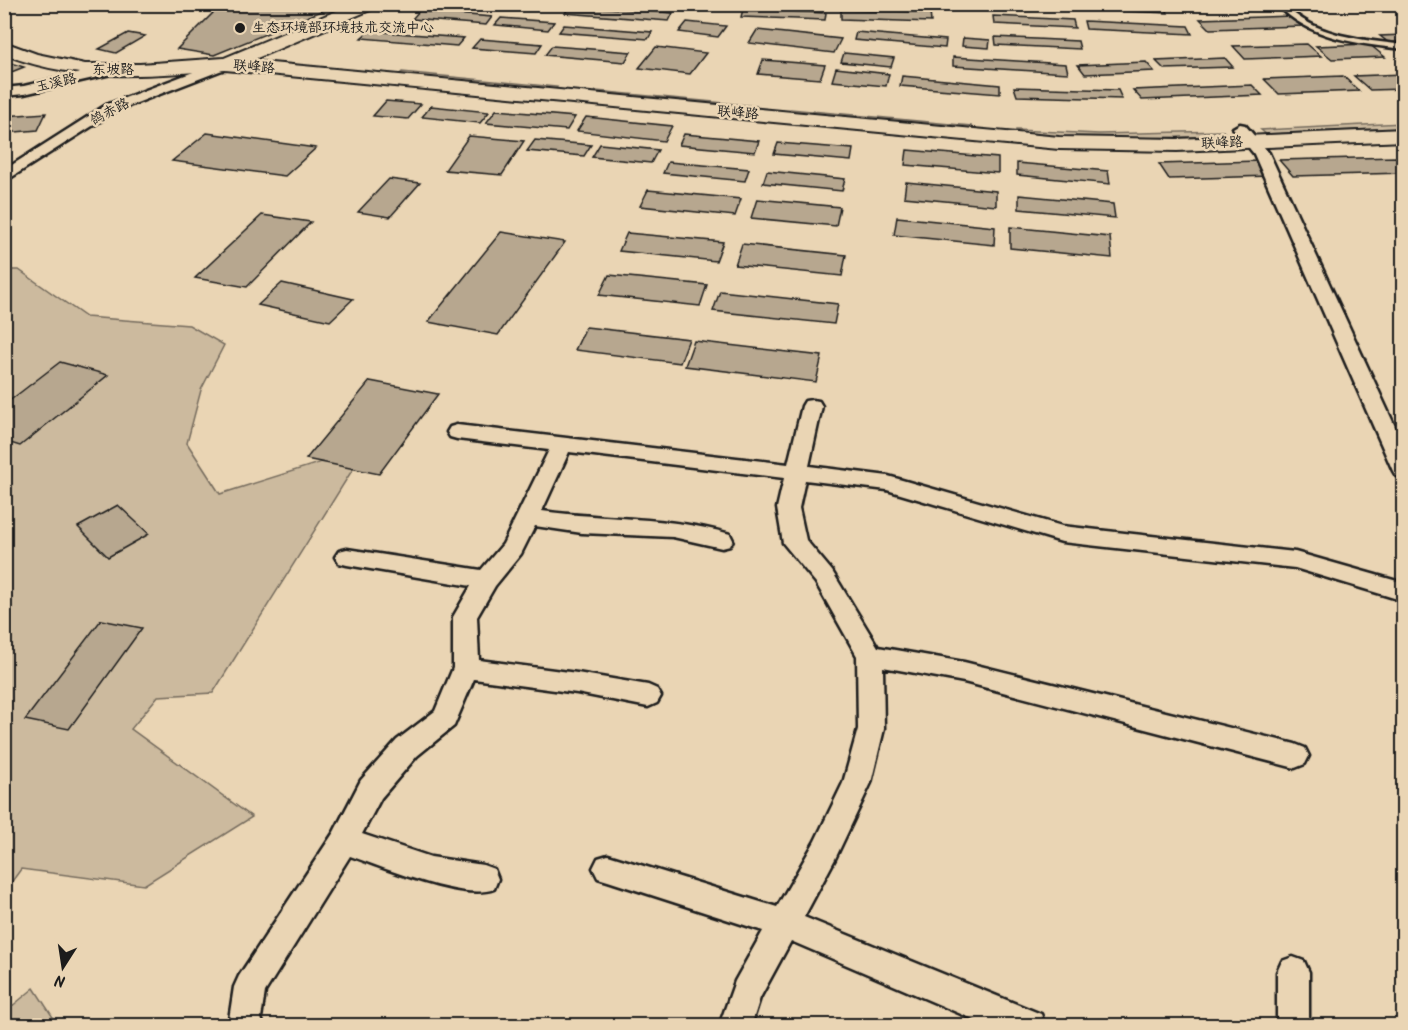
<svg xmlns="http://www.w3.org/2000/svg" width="1408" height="1030" viewBox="0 0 1408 1030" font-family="Kalam,'LXGW WenKai TC',sans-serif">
  <rect width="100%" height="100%" fill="#ead5b4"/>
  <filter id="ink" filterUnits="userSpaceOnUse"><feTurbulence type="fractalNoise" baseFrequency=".0167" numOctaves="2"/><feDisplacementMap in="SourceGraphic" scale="12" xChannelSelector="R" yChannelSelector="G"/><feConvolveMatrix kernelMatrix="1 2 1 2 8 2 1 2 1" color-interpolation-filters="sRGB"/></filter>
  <g filter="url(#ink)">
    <!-- green -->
    <g fill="#ccba9e" stroke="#746b5d" stroke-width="1.5">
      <path d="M 402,72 L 557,87 L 554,91 L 399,75 Z"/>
      <path d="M 596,91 L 756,106 L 754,110 L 593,95 Z"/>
      <path d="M 790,109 L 971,126 L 970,130 L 789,113 Z"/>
      <path d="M 1403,123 L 1403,128 L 1266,134 L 1261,130 Z"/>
      <path d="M 1016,130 L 1099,134 L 1223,131 L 1228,136 L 1099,139 L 1016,134 Z"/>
      <path d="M 4,270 L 19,270 L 86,317 L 189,325 L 224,345 L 201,390 L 187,443 L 220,494 L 366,448 L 213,693 L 158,696 L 131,729 L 252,817 L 144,885 L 21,869 L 5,891 Z"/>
      <path d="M 34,988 L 58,1025 L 5,1025 L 5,1012 Z"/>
    </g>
    <!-- building -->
    <g fill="#b7a78f" stroke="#1c1c1c" stroke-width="1.5">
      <path d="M 222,4 L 324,4 L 334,6 L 214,55 L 177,49 Z"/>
      <path d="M 686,4 L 727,4 L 724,9 Z"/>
      <path d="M 1008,4 L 1068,4 L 1069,7 Z"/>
      <path d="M 1079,4 L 1165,5 L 1168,13 L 1080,9 Z"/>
      <path d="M 570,5 L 673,13 L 669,21 L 565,13 Z"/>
      <path d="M 743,9 L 826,13 L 825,20 L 741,17 Z"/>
      <path d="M 841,10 L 930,12 L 931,22 L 841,19 Z"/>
      <path d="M 419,11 L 492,17 L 486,25 L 412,19 Z"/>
      <path d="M 993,16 L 1073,20 L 1075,28 L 994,24 Z"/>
      <path d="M 1292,16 L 1303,26 L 1210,29 L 1200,19 Z"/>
      <path d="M 501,18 L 554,22 L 548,30 L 495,25 Z"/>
      <path d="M 1084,21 L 1188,26 L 1192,34 L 1086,29 Z"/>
      <path d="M 687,22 L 726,26 L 718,37 L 679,32 Z"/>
      <path d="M 564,25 L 652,32 L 648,39 L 559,32 Z"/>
      <path d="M 757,30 L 841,39 L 834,53 L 749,43 Z"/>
      <path d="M 369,31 L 464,38 L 457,46 L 361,38 Z"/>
      <path d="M 856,32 L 946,40 L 945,48 L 854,40 Z"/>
      <path d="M 128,33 L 145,36 L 116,53 L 99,49 Z"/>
      <path d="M 1404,35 L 1404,42 L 1388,42 L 1380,36 Z"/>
      <path d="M 995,37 L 1078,41 L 1080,49 L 996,45 Z"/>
      <path d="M 963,38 L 990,40 L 989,48 L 962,46 Z"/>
      <path d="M 480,39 L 542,44 L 536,53 L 472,48 Z"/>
      <path d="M 1307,44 L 1321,56 L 1245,59 L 1233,46 Z"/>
      <path d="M 1369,44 L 1385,57 L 1332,59 L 1316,46 Z"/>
      <path d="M 552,46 L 631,52 L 625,62 L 545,55 Z"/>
      <path d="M 656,47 L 706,53 L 690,74 L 639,68 Z"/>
      <path d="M 844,53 L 894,58 L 891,67 L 841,62 Z"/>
      <path d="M 953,57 L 1066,64 L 1068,73 L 953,66 Z"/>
      <path d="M 1225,58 L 1233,67 L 1164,69 L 1156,61 Z"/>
      <path d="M 763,60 L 825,65 L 820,79 L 758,74 Z"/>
      <path d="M 4,61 L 24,67 L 9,73 L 4,72 Z"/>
      <path d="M 1146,62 L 1154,71 L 1085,74 L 1078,65 Z"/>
      <path d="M 836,68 L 889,74 L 886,86 L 832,81 Z"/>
      <path d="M 1404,74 L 1404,89 L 1370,90 L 1354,76 Z"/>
      <path d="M 902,76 L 1000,85 L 1000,94 L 900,86 Z"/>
      <path d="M 1343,76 L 1359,91 L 1279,94 L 1264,79 Z"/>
      <path d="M 1252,85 L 1262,95 L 1142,100 L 1133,90 Z"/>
      <path d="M 1014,87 L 1118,90 L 1122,99 L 1017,96 Z"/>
      <path d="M 386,101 L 421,104 L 408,119 L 373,116 Z"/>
      <path d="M 431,106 L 489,112 L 480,123 L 422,117 Z"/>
      <path d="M 496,110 L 575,117 L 567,130 L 486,123 Z"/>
      <path d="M 46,113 L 38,130 L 4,133 L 4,116 Z"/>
      <path d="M 586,117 L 672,126 L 664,141 L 577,131 Z"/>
      <path d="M 207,133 L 316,148 L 285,176 L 172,161 Z"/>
      <path d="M 684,134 L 759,141 L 755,152 L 679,145 Z"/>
      <path d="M 469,136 L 524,141 L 502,175 L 445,170 Z"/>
      <path d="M 535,140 L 591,145 L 584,156 L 527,151 Z"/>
      <path d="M 778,143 L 853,149 L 851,161 L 774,154 Z"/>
      <path d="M 600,144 L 658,150 L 651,163 L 592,157 Z"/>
      <path d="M 907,150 L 998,158 L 998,173 L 905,165 Z"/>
      <path d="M 1397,157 L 1404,162 L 1404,173 L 1293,176 L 1279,160 Z"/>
      <path d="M 1258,161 L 1270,176 L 1169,179 L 1159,164 Z"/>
      <path d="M 668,162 L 749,169 L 745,181 L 663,173 Z"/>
      <path d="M 1017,163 L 1108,171 L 1110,184 L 1017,175 Z"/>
      <path d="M 767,171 L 845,179 L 842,191 L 763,183 Z"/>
      <path d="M 389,179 L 420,183 L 390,217 L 358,212 Z"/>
      <path d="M 906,182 L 996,191 L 996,206 L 904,197 Z"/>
      <path d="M 648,190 L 741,199 L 735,216 L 640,206 Z"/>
      <path d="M 1019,195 L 1113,204 L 1115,218 L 1019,209 Z"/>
      <path d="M 757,199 L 840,207 L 836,226 L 751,218 Z"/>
      <path d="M 262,215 L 311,222 L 247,287 L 195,278 Z"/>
      <path d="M 897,217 L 995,227 L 994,245 L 894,235 Z"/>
      <path d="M 1010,227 L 1110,237 L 1112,258 L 1010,248 Z"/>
      <path d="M 501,232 L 565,242 L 498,335 L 428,322 Z"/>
      <path d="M 627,233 L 723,242 L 716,261 L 619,251 Z"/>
      <path d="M 742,244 L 846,255 L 842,276 L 735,265 Z"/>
      <path d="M 609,275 L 707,285 L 700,306 L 599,295 Z"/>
      <path d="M 282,283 L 353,299 L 330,321 L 258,305 Z"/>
      <path d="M 720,291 L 838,304 L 834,324 L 713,311 Z"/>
      <path d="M 586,327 L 689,339 L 680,363 L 575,350 Z"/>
      <path d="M 694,341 L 822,356 L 816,382 L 685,366 Z"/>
      <path d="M 60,362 L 108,375 L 20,446 L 4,441 L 4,405 Z"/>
      <path d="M 370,381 L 438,394 L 379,474 L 306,459 Z"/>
      <path d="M 118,505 L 149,534 L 108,557 L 78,527 Z"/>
      <path d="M 101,620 L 142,628 L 69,729 L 25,720 Z"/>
    </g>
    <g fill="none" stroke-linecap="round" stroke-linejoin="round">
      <!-- lane casing -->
      <g stroke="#1c1c1c" stroke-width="5">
        <path id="lane" d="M 1277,4 L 1284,4 C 1313,36 1363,40 1404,45 L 1404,49 C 1360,44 1308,39 1277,4 Z"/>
      </g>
      <!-- street casing -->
      <g stroke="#1c1c1c" stroke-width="5">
        <g id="street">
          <path d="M 225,60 L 230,61 L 232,64 L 230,67 L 116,111 L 4,182 L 4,170 L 106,105 Z"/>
          <path d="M 106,67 L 111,68 L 113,71 L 111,74 L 24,94 L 4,96 L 4,88 L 24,86 Z"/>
          <path d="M 1240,124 L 1245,125 L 1269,153 L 1404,446 L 1404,478 L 1396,476 L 1393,471 L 1254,154 L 1233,128 Z"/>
          <path d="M 812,400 L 819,401 L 822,406 L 809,466 L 888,476 L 1062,526 L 1295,552 L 1404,583 L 1404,601 L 1295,568 L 1062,542 L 887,490 L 805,480 L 799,508 L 806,540 L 832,571 L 878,647 L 964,662 L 1295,744 L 1305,748 L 1309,756 L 1305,764 L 1295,768 L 964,682 L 883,667 L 884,729 L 871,783 L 835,859 L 804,917 L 1041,1014 L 1045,1026 L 989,1026 L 791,941 L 760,998 L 751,1026 L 719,1026 L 735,981 L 763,931 L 608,881 L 598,878 L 593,868 L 598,858 L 608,855 L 777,907 L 815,841 L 843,783 L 858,729 L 857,656 L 816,583 L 783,543 L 777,508 L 784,478 L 569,452 L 542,511 C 605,520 669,516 730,534 L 733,540 L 730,546 L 722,548 L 673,537 L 582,533 L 535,526 L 521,554 L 495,586 L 477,617 L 479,660 L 577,673 L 648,685 L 657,689 L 661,696 L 657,703 L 648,707 L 577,693 L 474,679 L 454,726 L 417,756 L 381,798 L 362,834 L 431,857 L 483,865 L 494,869 L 498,879 L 494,889 C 462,901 383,867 350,856 L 265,992 L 261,1018 L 264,1026 L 228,1026 L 234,987 L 239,976 L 334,832 L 361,780 L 397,740 L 435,711 L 453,668 L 453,617 L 471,586 L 347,565 L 339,563 L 335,557 L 339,551 L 347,549 L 481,570 L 503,544 L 549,450 L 457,439 L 450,437 L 447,432 L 450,427 L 457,425 L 788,464 L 802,406 L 805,401 Z"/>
          <path d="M 1293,957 L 1304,961 L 1309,972 L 1309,1026 L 1277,1026 L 1277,972 L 1282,961 Z"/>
        </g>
      </g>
      <!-- secondary casing -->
      <g stroke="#1c1c1c" stroke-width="4">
        <path id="secondary" d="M 353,4 L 377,4 L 375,8 L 250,61 L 1059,137 L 1177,139 L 1404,129 L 1404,141 L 1177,151 L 1059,149 L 225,70 C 150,75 76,84 4,54 L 4,42 L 37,54 L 85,64 L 140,64 L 224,58 Z"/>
      </g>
      <!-- lane -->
      <use href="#lane" fill="#ead5b4" fill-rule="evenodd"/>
      <!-- street -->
      <use href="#street" fill="#ead5b4" fill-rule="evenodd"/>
      <!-- secondary -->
      <use href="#secondary" fill="#ead5b4" fill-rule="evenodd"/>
    </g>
  </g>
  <!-- markers -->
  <circle fill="#1c1c1c" stroke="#ead5b4" stroke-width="2" cx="240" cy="28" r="6"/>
  <g text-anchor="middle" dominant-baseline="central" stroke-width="5" stroke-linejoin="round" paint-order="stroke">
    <!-- far-poi labels -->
    <g font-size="14" fill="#1c1c1c" stroke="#ead5b4" text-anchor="start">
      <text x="252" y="28">生态环境部环境技术交流中心</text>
    </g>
    <!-- far-street labels -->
    <g font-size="14" fill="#1c1c1c" stroke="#ead5b4">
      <text transform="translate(254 67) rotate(5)">联峰路</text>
      <text x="113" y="70">东坡路</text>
      <text transform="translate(56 83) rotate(-13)">玉溪路</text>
      <text transform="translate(110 112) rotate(-28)">鸽赤路</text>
      <text transform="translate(738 113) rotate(5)">联峰路</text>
      <text transform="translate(1222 143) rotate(-3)">联峰路</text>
    </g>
  </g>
  <!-- margin -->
  <rect width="1408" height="1030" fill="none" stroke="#ead5b4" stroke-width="24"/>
  <rect x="12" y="12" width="1384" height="1006" fill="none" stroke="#1c1c1c" stroke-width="2" filter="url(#ink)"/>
  <!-- north arrow -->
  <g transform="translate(63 967) rotate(192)" stroke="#ead5b4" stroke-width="4.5" paint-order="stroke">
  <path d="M0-4.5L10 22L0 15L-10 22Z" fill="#1c1c1c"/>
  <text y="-9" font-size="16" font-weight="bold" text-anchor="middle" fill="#1c1c1c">N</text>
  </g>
</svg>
